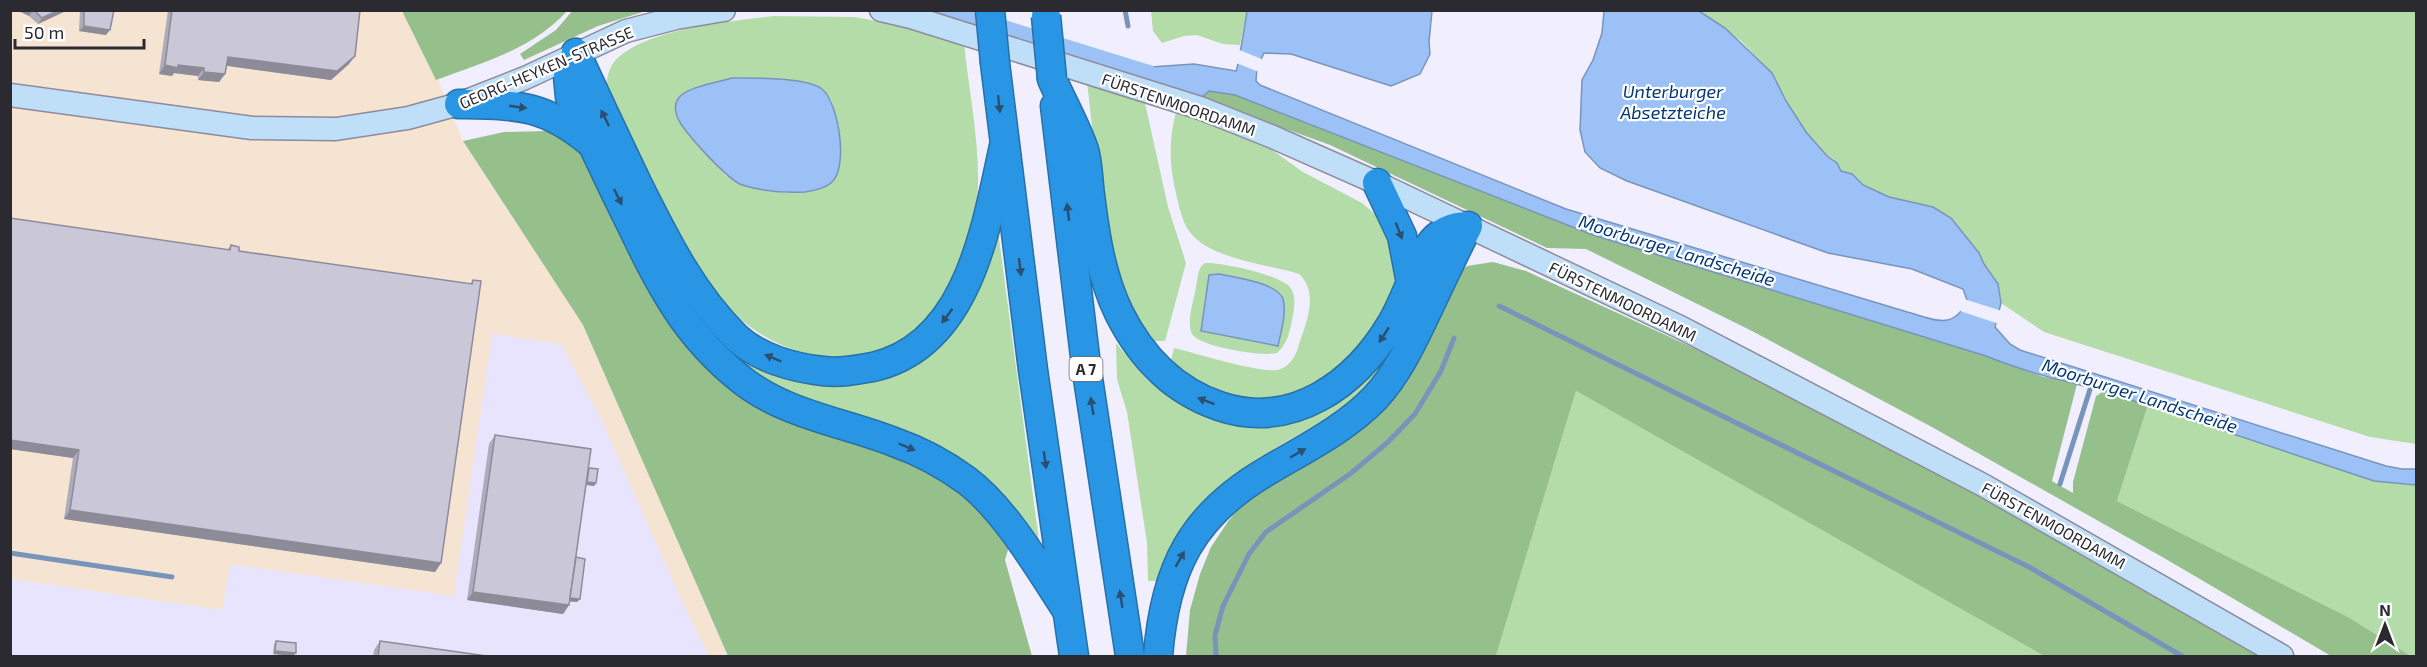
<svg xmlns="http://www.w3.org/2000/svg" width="2427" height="667" viewBox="0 0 2427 667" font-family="'Exo 2',sans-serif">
  <rect width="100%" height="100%" fill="#f1effe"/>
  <!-- commercial -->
  <path fill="#f6e4d3" d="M 10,11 L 410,11 L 463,141 L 583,325 L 728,656 L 11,656 Z"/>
  <!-- built -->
  <path fill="#e8e4fe" d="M 492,334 L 561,344 L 601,419 L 686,610 L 709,656 L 11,656 L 11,579 L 222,610 L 230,564 L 454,596 Z"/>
  <!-- green -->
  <g fill="#b3dca9" fill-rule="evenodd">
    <path d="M 1151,11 L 1247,11 L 1240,45 L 1223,44 L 1197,35 L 1184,36 L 1162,43 L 1153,31 Z"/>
    <path d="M 1699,11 L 2416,11 L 2416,444 L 2370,437 L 2044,332 L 2001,303 L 1998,284 L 1984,264 L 1979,252 L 1951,218 L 1933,207 L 1889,197 L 1863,185 L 1852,174 L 1841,171 L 1833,159 L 1827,156 L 1806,132 L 1786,101 L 1772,73 L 1741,41 Z"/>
    <path d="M 774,16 L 854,17 L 895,24 L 964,43 C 969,94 982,151 977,204 C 969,280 930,353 846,357 C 801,360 756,338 726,305 C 718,297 711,285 704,276 C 663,218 636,151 606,87 C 607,79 608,72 612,65 C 636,29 733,21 774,16 ZM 732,78 L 831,99 L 839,126 L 839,169 L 810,191 L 786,193 L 741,184 L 725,175 L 702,148 L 678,97 L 694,88 Z"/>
    <path d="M 1087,82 L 1145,103 L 1168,207 L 1186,263 L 1165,341 L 1156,341 L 1153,345 C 1101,267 1098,172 1087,82 Z"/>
    <path d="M 1176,112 L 1198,118 L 1265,145 L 1303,172 L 1362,203 L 1381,219 L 1391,235 L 1398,273 L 1391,305 L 1342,371 L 1283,399 L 1240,399 L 1219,391 L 1185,373 L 1171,360 L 1174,348 C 1196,353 1258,373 1277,370 C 1287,368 1293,360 1297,351 C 1304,327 1321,294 1299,274 C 1267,264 1205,259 1187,228 C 1181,217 1178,202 1175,189 C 1169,162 1169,139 1176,112 Z"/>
    <path d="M 998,231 L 1041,556 L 834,410 L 764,381 L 711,338 L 756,356 L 899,368 Z"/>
    <path d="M 1205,263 C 1222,262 1280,275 1290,287 C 1297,296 1294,310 1292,320 C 1290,332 1287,344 1277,353 C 1263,357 1200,347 1192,334 C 1186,322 1194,300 1196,287 C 1198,278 1197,268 1205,263 Z"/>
    <path d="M 1393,339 L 1399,350 C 1389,364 1375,388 1362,398 C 1330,421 1292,434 1262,458 L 1159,586 L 1155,581 L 1148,581 L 1147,543 L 1127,412 L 1117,379 L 1116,343 L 1146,379 L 1189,410 L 1212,417 L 1255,420 Z"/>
    <path d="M 1576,391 L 2044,656 L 1496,656 Z"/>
    <path d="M 2148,405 L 2374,481 L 2416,485 L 2416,656 L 2411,656 L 2348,617 L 2117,501 Z"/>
  </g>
  <!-- forest -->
  <g fill="#95c08c">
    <path d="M 573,10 L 646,10 L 646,11 L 598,26 L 524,60 L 520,54 L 556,30 Z"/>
    <path d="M 402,11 L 567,11 C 533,49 482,63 436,80 Z"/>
    <path d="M 1209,91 L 1235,95 L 1253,101 L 1593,235 L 1986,356 L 2044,377 L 2066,380 L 2077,384 L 2052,481 L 2073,493 L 2073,482 L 2096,396 L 2104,391 L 2148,405 L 2117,501 L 2348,617 L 2411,656 L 2331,656 L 2164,558 L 1930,426 L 1752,331 L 1586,249 L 1547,248 L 1330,145 L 1201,98 Z"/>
    <path d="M 545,131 L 568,138 L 585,159 L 712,369 L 947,474 L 1010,543 L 1005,560 L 1032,656 L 728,656 L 583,325 L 463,141 L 504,132 Z"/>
    <path d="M 1493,262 L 1526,271 L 1757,377 L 1922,462 L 2263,656 L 2044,656 L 1576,391 L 1496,656 L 1186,656 L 1190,610 L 1200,574 L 1211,547 L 1229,520 L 1259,487 L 1318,453 L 1455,276 L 1467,266 Z"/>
  </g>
  <!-- water -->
  <g fill="#9bc1f6" stroke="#7994bb" stroke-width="1.5">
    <path d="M 1247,11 L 1432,11 L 1429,42 L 1430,54 L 1420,74 L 1391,86 L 1291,54 L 1264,53 L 1257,68 L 1256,81 L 1260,85 L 1566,209 L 1904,311 C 1930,318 1954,333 1967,300 L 1963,289 L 1912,269 L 1828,253 L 1627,181 L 1600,168 L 1585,152 L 1580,130 L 1582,80 L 1593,60 L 1602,33 L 1604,11 L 1699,11 L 1725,28 L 1772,73 L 1786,101 L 1806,132 L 1827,156 L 1837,163 L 1841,171 L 1852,174 L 1863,185 L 1889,197 L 1933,207 L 1951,218 L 1979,253 L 1984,264 L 1998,284 L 2001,303 L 1995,327 L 2010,344 L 2020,350 L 2386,466 L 2402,469 L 2416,469 L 2416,485 L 2374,481 L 2104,391 C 2063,381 2025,372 1986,356 L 1593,235 L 1235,95 L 1209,91 L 1201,98 L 1126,74 L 1130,61 L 1151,67 L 1194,64 L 1236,71 C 1238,68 1246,18 1247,11 Z"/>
    <path d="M 732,78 C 753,78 806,77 822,89 C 839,103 849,169 831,183 C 825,188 812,191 805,192 C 785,193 762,191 742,185 C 727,179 691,139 681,124 C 676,117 673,106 678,99 C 685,87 719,82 732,78 Z"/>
    <path d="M 1219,274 C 1234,277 1278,283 1283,299 C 1287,313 1281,331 1278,346 L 1201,331 L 1209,275 Z"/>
  </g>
  <!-- pier -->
  <g fill="#f1effe">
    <path d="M 1237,49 L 1264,60 L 1259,72 L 1236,63 Z"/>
    <path d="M 1964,299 L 2002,311 L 1999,324 L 1960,311 Z"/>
  </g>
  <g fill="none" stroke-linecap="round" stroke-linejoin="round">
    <!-- stream -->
    <g stroke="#7994bb" stroke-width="5">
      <path d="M 1125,10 L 1128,26"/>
      <path d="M 1499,306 L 2029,567 L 2182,656"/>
      <path d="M 2060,484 L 2092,383"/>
      <path d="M 10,553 L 172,577"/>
      <path d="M 1216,656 L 1215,635 L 1223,606 L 1249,554 L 1266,532 L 1350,474 L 1388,442 L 1415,414 L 1441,371 L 1454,338"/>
    </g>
    <!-- canal -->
    <path stroke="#9bc1f6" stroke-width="18" d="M 942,10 L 1149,74"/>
    <!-- secondary casing -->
    <g stroke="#8e8b9c" stroke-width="25">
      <g id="secondary">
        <path d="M 881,10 L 911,17 L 1200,108 L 1273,137 L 1377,183 L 1682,328 L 1983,485 L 2282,656"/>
        <path d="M 10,95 L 252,128 L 336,129 L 408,118 L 459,104 L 525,78 L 626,31 L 676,18 L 724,10"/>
      </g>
    </g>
    <!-- highway casing -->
    <g stroke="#2970a6" stroke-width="31">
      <g id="highway">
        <path d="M 576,53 L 568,76 L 570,97 C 589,136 607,176 627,216 C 659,282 683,334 743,381 C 787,415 843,422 894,442 C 920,451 944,464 966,480 C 1005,509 1039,568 1066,609"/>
        <path d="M 576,53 C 596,97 617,141 638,185 C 665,239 692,294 736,337 C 758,358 794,368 823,371 C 840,373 856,370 873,367 C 969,345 986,227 1004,146"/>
        <path d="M 995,63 L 1033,370 L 1074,656"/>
        <path d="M 1052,79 C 1062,102 1076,126 1084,150 C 1088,163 1088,180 1090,195 C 1095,235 1101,276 1119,313 C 1141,357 1172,390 1219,406 C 1292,431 1356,384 1392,323 C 1406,299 1414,270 1429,246 C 1438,232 1453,226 1468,226 C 1454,254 1441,281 1428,309 C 1413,340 1399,372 1375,398 C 1345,429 1306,448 1269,470 C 1191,515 1165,569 1158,656"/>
        <path d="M 459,104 C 518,105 544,104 591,143"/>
        <path d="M 1055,106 L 1086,365 L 1130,656"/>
        <path d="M 1377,183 L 1402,236 L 1411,283"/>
      </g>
    </g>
    <!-- secondary -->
    <use href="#secondary" stroke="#bedff7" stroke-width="22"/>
    <!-- highway -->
    <use href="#highway" stroke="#2895e5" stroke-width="28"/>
    <!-- highway-bridge casing -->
    <g stroke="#2970a6" stroke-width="31" stroke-linecap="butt">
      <g id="highway-bridge">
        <path d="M 990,10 L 995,63"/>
        <path d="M 1046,16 L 1052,79"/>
      </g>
    </g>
    <!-- highway-bridge -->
    <use href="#highway-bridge" stroke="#2895e5" stroke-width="28"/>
  </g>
  <!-- wall -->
  <g fill="#aeabbb">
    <path d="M 17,10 L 68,10 L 38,24 L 29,16 Z"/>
    <path d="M 80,10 L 114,10 L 106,35 L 79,31 Z"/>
    <path d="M 168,10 L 360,10 L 349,64 L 331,80 L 227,66 L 225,74 L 219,82 L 198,80 L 198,76 L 174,73 L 172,76 L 159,74 Z"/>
    <path d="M 231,245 L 239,251 L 470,284 L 473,280 L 441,563 L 435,572 L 64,519 L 73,458 L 10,449 L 228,249 Z"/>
    <path d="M 495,435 L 589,468 L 596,483 L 594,486 L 586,485 L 576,557 L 580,599 L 577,602 L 569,601 L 569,605 L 563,614 L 467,600 L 489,444 Z"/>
    <path d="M 276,641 L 293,656 L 273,654 L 274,644 Z"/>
    <path d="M 380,641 L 494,657 L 373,657 L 374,650 Z"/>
  </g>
  <!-- shaded-wall -->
  <g fill="#8d8b98">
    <path d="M 17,10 L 33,10 L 29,16 Z"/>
    <path d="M 59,10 L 68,10 L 38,24 L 42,18 Z"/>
    <path d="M 84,26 L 110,30 L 106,35 L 79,31 Z"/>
    <path d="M 355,56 L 349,64 L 331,80 L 222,65 L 228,57 Z"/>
    <path d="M 165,65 L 178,65 L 204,68 L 198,76 L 174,73 L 172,76 L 159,74 Z"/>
    <path d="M 204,72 L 225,74 L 219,82 L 198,80 Z"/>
    <path d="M 10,440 L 79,450 L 73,458 L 10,449 Z"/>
    <path d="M 583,481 L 596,483 L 594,486 L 581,484 Z"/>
    <path d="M 70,510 L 441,563 L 435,572 L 64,519 Z"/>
    <path d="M 473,592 L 569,605 L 563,614 L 467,600 Z"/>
    <path d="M 567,598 L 580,599 L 577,602 L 565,601 Z"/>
    <path d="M 275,651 L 296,653 L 293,656 L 273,654 Z"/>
  </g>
  <!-- building -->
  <g fill="#cac7d9" stroke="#8d8b98" stroke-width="1.5">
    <path d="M 34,10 L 59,10 L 42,18 Z"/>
    <path d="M 84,10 L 114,10 L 110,30 L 84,26 Z"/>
    <path d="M 172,10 L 360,10 L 355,56 L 337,71 L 228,57 L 225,74 L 204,72 L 204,68 L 178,65 L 178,68 L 165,65 Z"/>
    <path d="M 10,218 L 230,250 L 231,245 L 239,247 L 239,251 L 472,284 L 473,280 L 481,281 L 441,563 L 70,510 L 79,450 L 10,440 Z"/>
    <path d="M 495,435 L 591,449 L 569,605 L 473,592 Z"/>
    <path d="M 589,468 L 598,469 L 596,483 L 587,482 Z"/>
    <path d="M 576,557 L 585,559 L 580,599 L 570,598 Z"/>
    <path d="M 276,641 L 296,643 L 296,653 L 275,651 Z"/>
    <path d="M 380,641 L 494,657 L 378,657 Z"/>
  </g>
  <!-- one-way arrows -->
  <defs><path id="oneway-solid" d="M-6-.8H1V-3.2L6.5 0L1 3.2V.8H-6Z" transform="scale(1.5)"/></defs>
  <g fill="#2a4f70">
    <use href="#oneway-solid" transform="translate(999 104) rotate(84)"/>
    <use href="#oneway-solid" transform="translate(518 107) rotate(8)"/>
    <use href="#oneway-solid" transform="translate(605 118) rotate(-116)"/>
    <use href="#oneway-solid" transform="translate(618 197) rotate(64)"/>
    <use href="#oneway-solid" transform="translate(1068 212) rotate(-97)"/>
    <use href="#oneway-solid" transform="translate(1399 231) rotate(69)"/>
    <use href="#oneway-solid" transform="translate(1020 267) rotate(83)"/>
    <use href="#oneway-solid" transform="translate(947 316) rotate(127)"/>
    <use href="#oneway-solid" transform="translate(1384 335) rotate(123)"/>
    <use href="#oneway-solid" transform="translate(773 358) rotate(-157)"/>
    <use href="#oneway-solid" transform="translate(1206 401) rotate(-159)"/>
    <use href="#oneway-solid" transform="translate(1092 406) rotate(-99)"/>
    <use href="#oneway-solid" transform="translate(907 447) rotate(23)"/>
    <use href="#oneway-solid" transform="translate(1298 453) rotate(-30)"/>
    <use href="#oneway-solid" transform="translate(1045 460) rotate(82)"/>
    <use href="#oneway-solid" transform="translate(1180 559) rotate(-61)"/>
    <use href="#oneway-solid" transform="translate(1121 599) rotate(-99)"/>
  </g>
  <g text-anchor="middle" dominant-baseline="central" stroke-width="4.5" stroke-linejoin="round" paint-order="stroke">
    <!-- shield labels -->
    <rect fill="#fff" stroke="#6b6a6f" stroke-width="1.5" x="1069.5" y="357" width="33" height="24" rx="4.5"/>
    <g font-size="15" font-weight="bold" fill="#2b2a31">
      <text x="1086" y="369">A 7</text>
    </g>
    <!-- street labels -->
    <g font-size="16" fill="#2b2a31" stroke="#fff">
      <text transform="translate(546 67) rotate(-23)">GEORG-HEYKEN-STRASSE</text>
      <text transform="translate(1179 104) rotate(19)">FÜRSTENMOORDAMM</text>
      <text transform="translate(1623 301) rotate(26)">FÜRSTENMOORDAMM</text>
      <text transform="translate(2054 525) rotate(29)">FÜRSTENMOORDAMM</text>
    </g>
    <!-- water labels -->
    <g font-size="18" font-style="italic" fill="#023773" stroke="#fff">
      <text x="1673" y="91">Unterburger<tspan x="1673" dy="21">Absetzteiche</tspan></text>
      <text transform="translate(1677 250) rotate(17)">Moorburger Landscheide</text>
      <text transform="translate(2140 395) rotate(18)">Moorburger Landscheide</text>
    </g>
  </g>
  <!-- border -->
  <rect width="2427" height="667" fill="none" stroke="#2b2a31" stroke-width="24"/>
  <!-- north arrow -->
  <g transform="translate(2385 625)" stroke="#ffffff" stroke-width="4.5" paint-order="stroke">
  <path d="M0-4.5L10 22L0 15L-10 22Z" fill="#2b2a31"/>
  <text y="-9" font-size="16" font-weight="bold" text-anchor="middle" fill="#2b2a31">N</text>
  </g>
  <!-- scale -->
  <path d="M15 39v9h129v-9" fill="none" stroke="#2b2a31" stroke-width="3"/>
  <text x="24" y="39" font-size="18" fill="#2b2a31" stroke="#ffffff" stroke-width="4.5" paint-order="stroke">50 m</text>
</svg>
